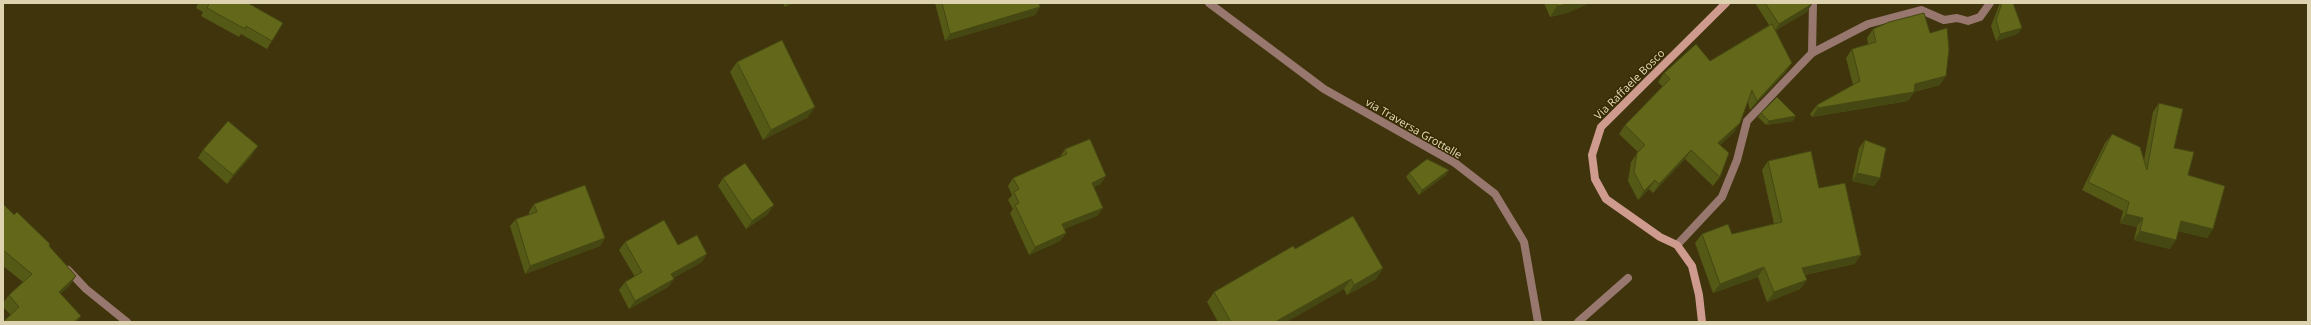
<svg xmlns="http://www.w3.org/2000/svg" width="2311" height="325" viewBox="0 0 2311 325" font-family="'Noto Sans',sans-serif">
  <rect width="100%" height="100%" fill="#40340c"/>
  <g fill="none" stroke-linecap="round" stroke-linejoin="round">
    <!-- street -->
    <g stroke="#98776f" stroke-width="8">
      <path d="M 1209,3 L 1324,89 L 1455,163 L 1495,194 L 1524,242 L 1538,322"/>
      <path d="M 1812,53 L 1813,3"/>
      <path d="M 1677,245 L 1722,197 L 1737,160 L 1747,121 L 1812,53 L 1868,24 L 1921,10 L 1944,20 L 1957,18 L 1968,21 L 1980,17 L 1990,3"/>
      <path d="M 68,270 L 86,289 L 127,322"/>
      <path d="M 1578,322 L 1628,278"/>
    </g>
    <!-- secondary -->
    <path stroke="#d09b8f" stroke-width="8" d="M 1702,322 L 1699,295 L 1692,266 L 1677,245 L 1660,237 L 1606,199 L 1595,179 L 1592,155 L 1601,127 L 1726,3"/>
  </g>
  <!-- wall -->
  <g fill="#545916">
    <path d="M 198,3 L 248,3 L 272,41 L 267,49 L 241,34 L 239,37 L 201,16 L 203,12 L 196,8 Z"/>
    <path d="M 783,3 L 793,3 L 785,7 Z"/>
    <path d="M 935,3 L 1039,3 L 1040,7 L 1035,15 L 945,41 Z"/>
    <path d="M 1544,3 L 1590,3 L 1567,13 L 1550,17 Z"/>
    <path d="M 1755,3 L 1812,3 L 1807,12 L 1776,30 L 1786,72 L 1750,110 L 1748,102 L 1734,132 L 1720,145 L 1720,177 L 1713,186 L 1685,159 L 1653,193 L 1649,189 L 1638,200 L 1628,181 L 1631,162 L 1638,152 L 1619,134 L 1625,125 L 1663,87 L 1658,82 L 1664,73 L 1710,61 L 1769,25 Z"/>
    <path d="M 2000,3 L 2013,3 L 2022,28 L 2017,34 L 1996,41 L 1991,26 Z"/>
    <path d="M 1873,29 L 1940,85 L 1914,92 L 1908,101 L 1812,117 L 1810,114 L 1817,105 L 1853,85 L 1846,58 L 1852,49 L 1868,44 L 1867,38 Z"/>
    <path d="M 737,62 L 808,117 L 763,140 L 730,72 Z"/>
    <path d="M 2159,103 L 2174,148 L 2188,175 L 2213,229 L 2207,238 L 2178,231 L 2170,249 L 2134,240 L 2137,227 L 2120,223 L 2123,211 L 2082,190 L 2105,143 L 2112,134 L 2144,160 L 2153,112 Z"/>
    <path d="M 1761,113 L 1793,121 L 1766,125 L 1758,117 Z"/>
    <path d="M 1865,140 L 1880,178 L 1874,186 L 1852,181 L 1859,148 Z"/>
    <path d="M 1065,149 L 1101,184 L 1094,187 L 1103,208 L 1097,216 L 1064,229 L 1066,233 L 1060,241 L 1029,255 L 1010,213 L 1013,209 L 1008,200 L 1012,195 L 1008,186 L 1013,178 L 1060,157 Z"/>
    <path d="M 203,150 L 252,155 L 227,184 L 198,158 Z"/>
    <path d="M 1768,161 L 1819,188 L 1861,255 L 1854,264 L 1805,275 L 1807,280 L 1800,289 L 1767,302 L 1758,277 L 1713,293 L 1695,243 L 1702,234 L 1732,234 L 1774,224 L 1762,170 Z"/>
    <path d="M 1409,173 L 1446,175 L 1419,195 L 1406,177 Z"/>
    <path d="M 723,178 L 768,214 L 746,229 L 718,186 Z"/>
    <path d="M 3,204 L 49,246 L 76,276 L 69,286 L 60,294 L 81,316 L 77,322 L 3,322 L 11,315 L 3,307 L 3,303 L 9,295 L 23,282 L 3,266 Z"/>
    <path d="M 534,204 L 605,238 L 600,246 L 525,274 L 510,226 L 516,219 L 529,214 L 529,212 Z"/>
    <path d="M 625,242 L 678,245 L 702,262 L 673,278 L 674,279 L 668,287 L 629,309 L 619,290 L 625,282 L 635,277 L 619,250 Z"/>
    <path d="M 1295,249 L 1383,268 L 1376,279 L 1347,295 L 1344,289 L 1286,322 L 1218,322 L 1207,302 L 1214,292 Z"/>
  </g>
  <!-- shaded-wall -->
  <g fill="#454812">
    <path d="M 787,3 L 793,3 L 785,7 Z"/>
    <path d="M 1574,3 L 1590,3 L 1567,13 L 1550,17 L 1557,6 Z"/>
    <path d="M 1812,4 L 1807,12 L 1774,32 L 1779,24 Z"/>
    <path d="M 1040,7 L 1035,15 L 945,41 L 950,34 Z"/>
    <path d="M 2022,28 L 2017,34 L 1996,41 L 2000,34 Z"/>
    <path d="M 1792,63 L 1786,72 L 1750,110 L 1757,101 Z"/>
    <path d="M 1946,76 L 1940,85 L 1913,92 L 1914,92 L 1908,101 L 1812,117 L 1818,108 Z"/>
    <path d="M 815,107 L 808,117 L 763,140 L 771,130 Z"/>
    <path d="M 1796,116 L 1793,121 L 1766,125 L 1769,121 Z"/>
    <path d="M 1740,123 L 1734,132 L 1712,152 L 1718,143 Z"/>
    <path d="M 258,146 L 252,155 L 227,184 L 233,175 Z"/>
    <path d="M 1691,150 L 1685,159 L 1653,193 L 1659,184 Z"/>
    <path d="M 1449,170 L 1446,175 L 1419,195 L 1422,190 Z"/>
    <path d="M 1857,173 L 1880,178 L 1874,186 L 1852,181 Z"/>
    <path d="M 1106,176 L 1101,184 L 1086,191 L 1092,183 Z"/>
    <path d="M 1655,180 L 1649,189 L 1638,200 L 1644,191 Z"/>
    <path d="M 774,205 L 768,214 L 746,229 L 752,221 Z"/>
    <path d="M 1103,208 L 1097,216 L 1056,232 L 1062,224 Z"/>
    <path d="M 2126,214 L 2143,218 L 2137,227 L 2120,223 Z"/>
    <path d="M 2181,221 L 2213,229 L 2207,238 L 2175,230 Z"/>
    <path d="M 2140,231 L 2176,240 L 2170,249 L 2134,240 Z"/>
    <path d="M 1066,233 L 1060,241 L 1029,255 L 1035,247 Z"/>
    <path d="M 605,238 L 600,246 L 525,274 L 530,266 Z"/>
    <path d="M 707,254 L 702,262 L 665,282 L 671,274 Z"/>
    <path d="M 1861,255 L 1854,264 L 1795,277 L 1802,268 Z"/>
    <path d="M 1764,267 L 1758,277 L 1713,293 L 1720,284 Z"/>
    <path d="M 1383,268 L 1376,279 L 1347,295 L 1354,285 Z"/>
    <path d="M 76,276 L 69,286 L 52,302 L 59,292 Z"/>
    <path d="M 674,279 L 668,287 L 629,309 L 635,301 Z"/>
    <path d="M 1351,279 L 1344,289 L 1286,322 L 1275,322 Z"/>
    <path d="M 1807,280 L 1800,289 L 1767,302 L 1774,292 Z"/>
    <path d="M 81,316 L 77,322 L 74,322 Z"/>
  </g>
  <!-- building -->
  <g fill="#62671a" stroke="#454812">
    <path d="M 207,3 L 248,3 L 283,23 L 272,41 L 246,26 L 245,29 L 207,8 L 209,4 Z"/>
    <path d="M 942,3 L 1039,3 L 1040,7 L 950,34 Z"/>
    <path d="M 1556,3 L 1574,3 L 1557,6 Z"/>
    <path d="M 1765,3 L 1812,3 L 1812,4 L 1779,24 Z"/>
    <path d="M 2002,3 L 2013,3 L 2022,28 L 2000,34 L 1996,20 Z"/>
    <path d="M 1924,13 L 1930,33 L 1947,28 L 1949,49 L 1946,76 L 1915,84 L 1914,92 L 1818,108 L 1817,105 L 1860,81 L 1852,49 L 1876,42 L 1873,29 L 1889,22 Z"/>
    <path d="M 1772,24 L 1792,63 L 1757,101 L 1752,90 L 1740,123 L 1718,143 L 1729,153 L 1720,177 L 1691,150 L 1659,184 L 1655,180 L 1644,191 L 1634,172 L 1637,153 L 1645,145 L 1625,125 L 1670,79 L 1664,73 L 1696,44 L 1710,61 Z"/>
    <path d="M 782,40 L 815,107 L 771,130 L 737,62 Z"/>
    <path d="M 1777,97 L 1796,116 L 1769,121 L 1761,113 Z"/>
    <path d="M 2159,103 L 2183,109 L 2174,148 L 2194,152 L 2188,175 L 2225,186 L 2213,229 L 2181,221 L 2176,240 L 2140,231 L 2143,218 L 2126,214 L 2129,202 L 2088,182 L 2112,134 L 2140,147 L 2147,170 Z"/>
    <path d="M 228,121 L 258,146 L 233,175 L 203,150 Z"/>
    <path d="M 1090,139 L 1106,176 L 1092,183 L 1103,208 L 1062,224 L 1066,233 L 1035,247 L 1015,205 L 1019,203 L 1014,192 L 1019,189 L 1013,178 L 1067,154 L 1065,149 Z"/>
    <path d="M 1865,140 L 1886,148 L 1880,178 L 1857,173 Z"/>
    <path d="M 1811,151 L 1819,188 L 1845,183 L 1861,255 L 1802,268 L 1807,280 L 1774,292 L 1764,267 L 1720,284 L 1702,234 L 1728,224 L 1732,234 L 1782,222 L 1768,161 Z"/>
    <path d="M 1427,159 L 1449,170 L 1422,190 L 1409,173 Z"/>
    <path d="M 745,163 L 774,205 L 752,221 L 723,178 Z"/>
    <path d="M 585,185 L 605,238 L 530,266 L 516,219 L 537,212 L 534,204 Z"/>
    <path d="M 3,204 L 14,215 L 17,212 L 50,244 L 49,246 L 76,276 L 59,292 L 81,316 L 74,322 L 3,322 L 19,307 L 9,295 L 32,274 L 3,250 Z"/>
    <path d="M 1353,216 L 1383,268 L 1354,285 L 1351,279 L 1275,322 L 1231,322 L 1214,292 L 1293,246 L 1295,249 Z"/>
    <path d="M 664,220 L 678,245 L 697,235 L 707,254 L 671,274 L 674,279 L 635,301 L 625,282 L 642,272 L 625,242 Z"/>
  </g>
  <g text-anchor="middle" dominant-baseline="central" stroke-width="3" stroke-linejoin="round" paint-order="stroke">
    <!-- street labels -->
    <g font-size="11" fill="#ded3b0" stroke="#352a01">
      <text transform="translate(1629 84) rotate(-45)">Via Raffaele Bosco</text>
      <text transform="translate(1414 128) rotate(30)">via Traversa Grottelle</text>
    </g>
  </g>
  <!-- border -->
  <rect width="2311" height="325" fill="none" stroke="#ded3b0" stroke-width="8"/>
</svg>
